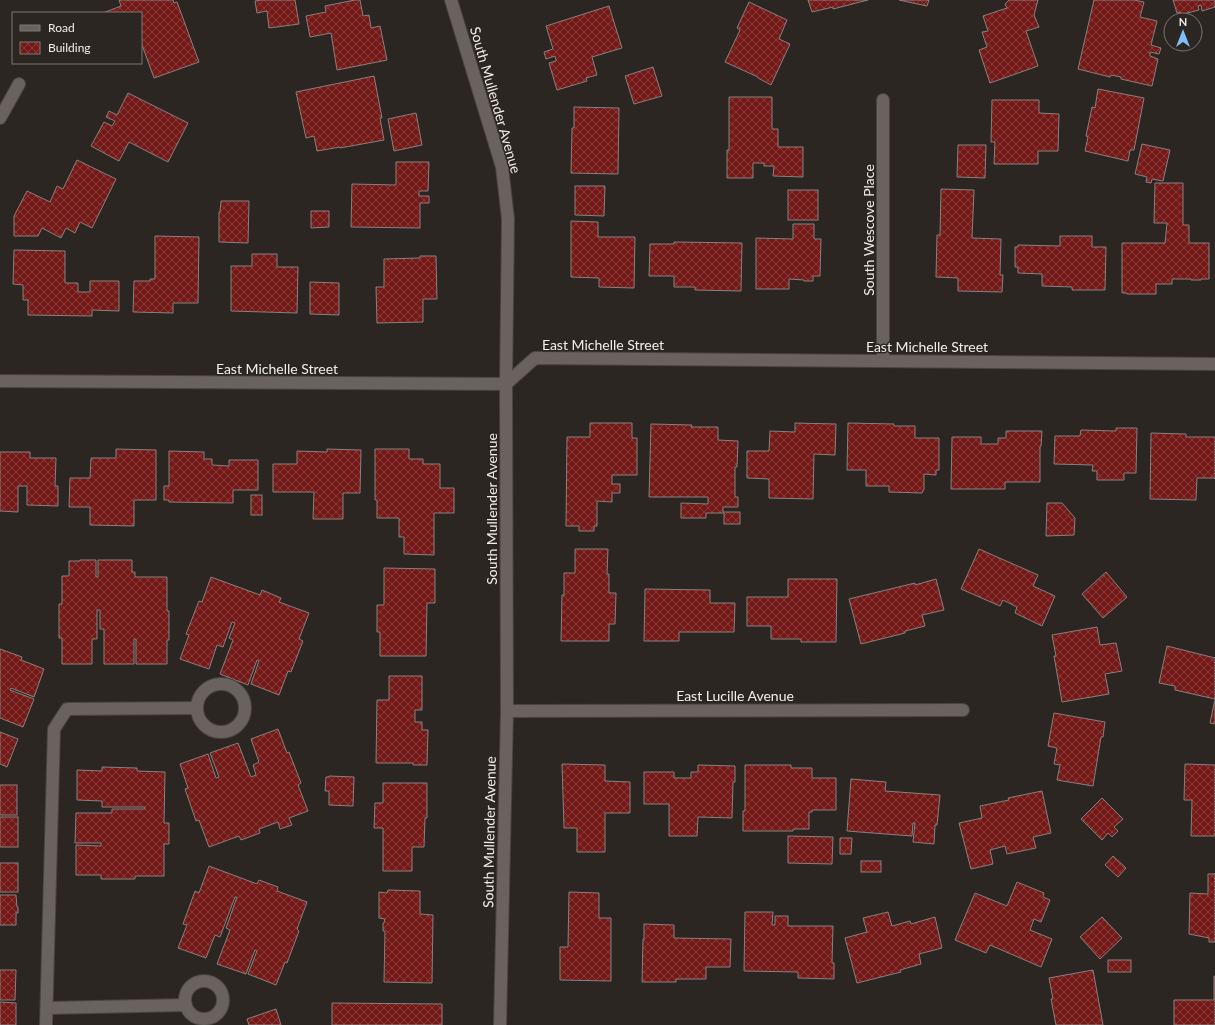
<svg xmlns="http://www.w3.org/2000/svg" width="1215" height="1025" viewBox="0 0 1215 1025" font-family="Lato,sans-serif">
  <defs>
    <pattern id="building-cross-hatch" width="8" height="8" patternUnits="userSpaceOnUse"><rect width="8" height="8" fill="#731a18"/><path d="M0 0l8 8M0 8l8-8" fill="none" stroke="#873c3a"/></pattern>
  </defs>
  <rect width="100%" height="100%" fill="#2c2623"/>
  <!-- building -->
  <g fill="url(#building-cross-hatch)" stroke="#88807f">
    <path d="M 119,0 L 173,0 L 174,3 L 177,2 L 199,62 L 154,78 L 141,42 L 141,13 L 103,13 L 121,6 Z"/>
    <path d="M 262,0 L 295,0 L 299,24 L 269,28 L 267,11 L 257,13 L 255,1 Z"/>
    <path d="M 355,0 L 360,0 L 363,16 L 369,15 L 371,28 L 380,26 L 387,60 L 337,70 L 331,33 L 310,37 L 306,16 L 326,12 L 325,6 Z"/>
    <path d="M 808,0 L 868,0 L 833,9 L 833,7 L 812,12 Z"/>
    <path d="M 899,0 L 929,0 L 927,6 Z"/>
    <path d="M 1009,0 L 1038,0 L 1034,15 L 1039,27 L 1026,31 L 1038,66 L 990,83 L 979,50 L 987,47 L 982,32 L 988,31 L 983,16 L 1007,8 L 1005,4 Z"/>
    <path d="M 1094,0 L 1134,0 L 1144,2 L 1140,17 L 1157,21 L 1151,45 L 1161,48 L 1159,54 L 1150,52 L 1150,56 L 1158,59 L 1152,86 L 1121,79 L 1121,77 L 1111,75 L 1110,77 L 1078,69 Z"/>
    <path d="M 1173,0 L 1215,0 L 1215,7 L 1202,11 L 1201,5 L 1198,6 L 1199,10 L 1180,15 L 1180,12 L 1177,13 Z"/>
    <path d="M 749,2 L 787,20 L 779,39 L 790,44 L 771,85 L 758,78 L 758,77 L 725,62 L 740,30 L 737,28 Z"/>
    <path d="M 609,6 L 622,48 L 592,57 L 597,75 L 586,78 L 587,81 L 557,90 L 549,63 L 556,61 L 555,56 L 546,59 L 544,52 L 553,49 L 546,26 Z"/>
    <path d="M 653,67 L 662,96 L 634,104 L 625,76 Z"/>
    <path d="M 374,76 L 382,118 L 380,118 L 384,140 L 340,148 L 340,147 L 317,151 L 314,136 L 306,138 L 296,92 Z"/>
    <path d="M 1098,89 L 1144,98 L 1134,150 L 1130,150 L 1128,161 L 1085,151 L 1088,137 L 1086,136 L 1092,107 L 1095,108 Z"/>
    <path d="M 128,93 L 188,123 L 168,162 L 129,142 L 119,161 L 91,146 L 104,122 L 112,126 L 115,121 L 106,117 L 109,111 L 117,115 Z"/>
    <path d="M 729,97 L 772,97 L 772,129 L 778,129 L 778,147 L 803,147 L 803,177 L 773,176 L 774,166 L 764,166 L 764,163 L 753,163 L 753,178 L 727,178 L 727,150 L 729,150 Z"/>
    <path d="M 992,100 L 1039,100 L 1039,113 L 1059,114 L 1058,151 L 1038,151 L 1038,164 L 994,164 L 995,142 L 991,142 Z"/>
    <path d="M 574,107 L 619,108 L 618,174 L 571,173 L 572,128 L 574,128 Z"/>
    <path d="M 416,113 L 422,145 L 394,151 L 388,119 Z"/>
    <path d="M 1142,144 L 1170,150 L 1163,181 L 1152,179 L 1151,183 L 1146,182 L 1147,177 L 1135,174 Z"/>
    <path d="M 958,145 L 986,145 L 985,178 L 957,177 Z"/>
    <path d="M 77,160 L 116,179 L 92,228 L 80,222 L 75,233 L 66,228 L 61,238 L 42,228 L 38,236 L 14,236 L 14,216 L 27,191 L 50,202 L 57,186 L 63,189 Z"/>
    <path d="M 396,162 L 429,162 L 428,191 L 419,191 L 419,196 L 429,196 L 429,203 L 420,203 L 420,228 L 351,227 L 352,184 L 396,185 Z"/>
    <path d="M 1155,183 L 1183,183 L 1183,225 L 1189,225 L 1189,243 L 1209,243 L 1209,279 L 1201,279 L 1201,280 L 1191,280 L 1191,279 L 1172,279 L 1172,284 L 1156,284 L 1156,294 L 1127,294 L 1127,293 L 1122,293 L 1122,243 L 1165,243 L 1167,223 L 1154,223 Z"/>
    <path d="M 575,186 L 605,186 L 604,216 L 575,215 Z"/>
    <path d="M 941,189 L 974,190 L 972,238 L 1001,239 L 1000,275 L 1003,275 L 1002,292 L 958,291 L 958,278 L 936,277 L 937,235 L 940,235 Z"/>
    <rect x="788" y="190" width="30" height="30"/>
    <path d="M 221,201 L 249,201 L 248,243 L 219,242 L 219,212 L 220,212 Z"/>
    <path d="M 311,211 L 329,211 L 329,227 L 311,228 Z"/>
    <path d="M 571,221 L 598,222 L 598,237 L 635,237 L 634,288 L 599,287 L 599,278 L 571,277 Z"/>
    <path d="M 793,224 L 814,224 L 814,239 L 821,239 L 820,276 L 813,276 L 813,281 L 804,281 L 804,280 L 789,279 L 789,289 L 756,289 L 756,238 L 793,239 Z"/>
    <path d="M 155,236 L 199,237 L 198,303 L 173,303 L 173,313 L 133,312 L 134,281 L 150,281 L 150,279 L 155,279 Z"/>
    <path d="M 1060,236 L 1092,236 L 1092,247 L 1106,247 L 1105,290 L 1072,290 L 1072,287 L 1042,286 L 1042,274 L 1018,273 L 1018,267 L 1015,267 L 1015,247 L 1018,247 L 1018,245 L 1060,246 Z"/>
    <path d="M 674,242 L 742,243 L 741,291 L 695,290 L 695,287 L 674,287 L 674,276 L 649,276 L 650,244 L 674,244 Z"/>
    <path d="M 14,250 L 65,251 L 65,283 L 78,283 L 78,292 L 90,292 L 90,281 L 119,281 L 119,311 L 92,310 L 92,316 L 28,315 L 28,300 L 23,300 L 23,285 L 13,284 Z"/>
    <path d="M 252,254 L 277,254 L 277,267 L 298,267 L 297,313 L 231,311 L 231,266 L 252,266 Z"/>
    <path d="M 420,256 L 436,256 L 437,299 L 423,299 L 423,322 L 377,323 L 376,287 L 384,287 L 384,259 L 420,258 Z"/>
    <path d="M 310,282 L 339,283 L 339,315 L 310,314 Z"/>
    <path d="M 590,423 L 632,423 L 632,438 L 637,438 L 637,475 L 612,475 L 612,484 L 620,484 L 620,493 L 612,493 L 612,502 L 597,501 L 597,526 L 594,526 L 594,531 L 579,531 L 579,526 L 566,526 L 567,437 L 590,437 Z"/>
    <path d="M 795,423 L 836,424 L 835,455 L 814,454 L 813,499 L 769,498 L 769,479 L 747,478 L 747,451 L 769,451 L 770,431 L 795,432 Z"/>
    <path d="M 848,423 L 894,424 L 894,426 L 915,426 L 915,438 L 939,438 L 939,470 L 936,470 L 936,475 L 924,474 L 924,489 L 922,493 L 889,492 L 889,486 L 866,486 L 866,470 L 847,470 Z"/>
    <path d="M 651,424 L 692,425 L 691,427 L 718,427 L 718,440 L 738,441 L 737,467 L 735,467 L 735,497 L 738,497 L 738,507 L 723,507 L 723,512 L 740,512 L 740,524 L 724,524 L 724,513 L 706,513 L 706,518 L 681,518 L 681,503 L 708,504 L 708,497 L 649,497 Z"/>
    <path d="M 1116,428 L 1137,428 L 1136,473 L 1124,473 L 1124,480 L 1097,480 L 1097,471 L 1092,471 L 1093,465 L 1054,464 L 1055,436 L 1080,436 L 1081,430 L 1116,431 Z"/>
    <path d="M 1006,431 L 1042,431 L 1041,446 L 1040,446 L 1040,482 L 1005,482 L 1005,489 L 951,489 L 952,437 L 981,437 L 981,444 L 998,444 L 998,438 L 1006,438 Z"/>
    <path d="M 1151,433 L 1186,434 L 1186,437 L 1215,437 L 1215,478 L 1197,478 L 1196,500 L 1150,499 Z"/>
    <path d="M 116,449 L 156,450 L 156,500 L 134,500 L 134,526 L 90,525 L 90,507 L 69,507 L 70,478 L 90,478 L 91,458 L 116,458 Z"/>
    <path d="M 327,449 L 361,450 L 360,493 L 343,493 L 343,519 L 313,519 L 314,492 L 273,492 L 273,464 L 297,464 L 297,451 L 327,452 Z"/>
    <path d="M 375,449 L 409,449 L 409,459 L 423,459 L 423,464 L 440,464 L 440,488 L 454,488 L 454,513 L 434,513 L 434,555 L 404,554 L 404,537 L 399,537 L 399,518 L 377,518 L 377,500 L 375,500 Z"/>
    <path d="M 169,451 L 204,452 L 204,459 L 212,459 L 212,465 L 229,466 L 229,460 L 258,460 L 258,490 L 233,490 L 233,503 L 169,502 L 169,500 L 164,500 L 164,486 L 169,486 Z"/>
    <path d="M 0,452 L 30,452 L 30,458 L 56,458 L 55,486 L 58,486 L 58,506 L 27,505 L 27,486 L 18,486 L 18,512 L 0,511 Z"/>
    <rect x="251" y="495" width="11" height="20"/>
    <path d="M 1047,503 L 1062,503 L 1075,518 L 1074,535 L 1046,536 Z"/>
    <path d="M 575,549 L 608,549 L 607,574 L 609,574 L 609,593 L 616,593 L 615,624 L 609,624 L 609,641 L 561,641 L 562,595 L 564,595 L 564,573 L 575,573 Z"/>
    <path d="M 979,549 L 1038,575 L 1033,586 L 1055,596 L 1042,626 L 1015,613 L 1017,607 L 1003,600 L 1000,606 L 961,589 Z"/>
    <path d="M 80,560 L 96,560 L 96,577 L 98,577 L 98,560 L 132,560 L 132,572 L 135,572 L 135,577 L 167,577 L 167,611 L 169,611 L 169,640 L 167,640 L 167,664 L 136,664 L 136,639 L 134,639 L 134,664 L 104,664 L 104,629 L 100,629 L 100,610 L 97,610 L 97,639 L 92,639 L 92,664 L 62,664 L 62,638 L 59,638 L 59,604 L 62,604 L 62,576 L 69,576 L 69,561 L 80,561 Z"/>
    <path d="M 384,568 L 435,569 L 435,603 L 427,603 L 426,656 L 380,656 L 380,632 L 377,632 L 377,605 L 384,605 Z"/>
    <path d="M 1106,572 L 1127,597 L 1103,618 L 1082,594 Z"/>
    <path d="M 211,577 L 260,595 L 262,590 L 281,598 L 279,602 L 309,613 L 299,639 L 303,641 L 291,672 L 288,671 L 279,695 L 251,684 L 259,661 L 257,660 L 248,685 L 220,674 L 233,640 L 229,638 L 235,623 L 232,622 L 223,647 L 217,645 L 209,669 L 180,659 L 189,635 L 186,634 L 199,601 L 202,602 Z"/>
    <path d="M 788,579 L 837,579 L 836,642 L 801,642 L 801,639 L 771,639 L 771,626 L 747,626 L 747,597 L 788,597 Z"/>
    <path d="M 936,579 L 944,610 L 922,615 L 925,626 L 905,631 L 905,633 L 861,644 L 849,599 L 915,583 L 915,585 Z"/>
    <path d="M 645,589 L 710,590 L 710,603 L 735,603 L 734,632 L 679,632 L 679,641 L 644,641 Z"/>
    <path d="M 1097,627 L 1100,645 L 1116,643 L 1122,671 L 1105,674 L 1109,694 L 1062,702 L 1054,656 L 1056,656 L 1052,635 Z"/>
    <path d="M 1167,646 L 1215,658 L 1215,699 L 1175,690 L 1175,686 L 1159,683 Z"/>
    <path d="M 0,649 L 22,657 L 21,660 L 44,669 L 34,697 L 11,688 L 10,690 L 34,699 L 23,727 L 0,718 Z"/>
    <path d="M 389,676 L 422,676 L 422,710 L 415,710 L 415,722 L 422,722 L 422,730 L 428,730 L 427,765 L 413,765 L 413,763 L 376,763 L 377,700 L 389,700 Z"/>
    <path d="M 1215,699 L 1215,724 L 1210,723 Z"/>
    <path d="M 1054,713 L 1105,722 L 1104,729 L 1103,737 L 1101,737 L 1093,786 L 1057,780 L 1060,765 L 1054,764 L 1057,748 L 1048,746 Z"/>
    <path d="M 278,729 L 287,753 L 289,752 L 301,783 L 298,785 L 308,811 L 289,818 L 292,825 L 280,829 L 278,822 L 259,829 L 260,833 L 241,840 L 239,836 L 209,847 L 199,820 L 196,821 L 185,789 L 188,788 L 180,764 L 208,754 L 216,778 L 219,777 L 210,753 L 238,743 L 251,777 L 256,775 L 253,765 L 259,762 L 251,739 Z"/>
    <path d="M 0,732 L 18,739 L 7,767 L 0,764 Z"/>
    <path d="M 562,764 L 605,765 L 605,781 L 630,782 L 630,813 L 605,813 L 605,852 L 577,852 L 577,828 L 564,828 Z"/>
    <path d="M 1185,764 L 1215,765 L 1215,836 L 1191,836 L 1192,800 L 1184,800 Z"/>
    <path d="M 698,765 L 735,766 L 735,782 L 733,782 L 732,818 L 698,817 L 697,836 L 669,836 L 669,804 L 644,804 L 644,772 L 674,772 L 674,778 L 691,778 L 691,772 L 698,772 Z"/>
    <path d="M 745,765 L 791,765 L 791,768 L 812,768 L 812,778 L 836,778 L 836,810 L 812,810 L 812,812 L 809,812 L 809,829 L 793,829 L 793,831 L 743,831 L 743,811 L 745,811 Z"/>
    <path d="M 102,767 L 137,768 L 137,771 L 165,772 L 164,823 L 169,823 L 169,844 L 164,844 L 164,876 L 135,876 L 135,879 L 101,879 L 101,875 L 76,875 L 76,845 L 101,846 L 101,843 L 75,843 L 76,813 L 112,813 L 112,809 L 145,809 L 145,807 L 102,807 L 102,801 L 77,800 L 77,770 L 102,771 Z"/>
    <path d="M 329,776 L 354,777 L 353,806 L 329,805 L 329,791 L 325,791 L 326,777 L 329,777 Z"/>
    <path d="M 851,779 L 886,782 L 885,791 L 940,795 L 937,825 L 935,825 L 934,844 L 913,842 L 915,823 L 913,823 L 912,836 L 847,831 Z"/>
    <path d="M 383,783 L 427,783 L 427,818 L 425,818 L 424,847 L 412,847 L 412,871 L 383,871 L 383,828 L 374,828 L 375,803 L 383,803 Z"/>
    <rect x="0" y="785" width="17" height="30"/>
    <path d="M 1042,791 L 1051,833 L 1033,837 L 1036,848 L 1007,854 L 1005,846 L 990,850 L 993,864 L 971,869 L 959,823 L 982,818 L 980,806 L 1009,800 L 1008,798 Z"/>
    <path d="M 1102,798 L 1123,819 L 1114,827 L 1118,831 L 1112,837 L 1108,833 L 1102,840 L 1081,819 Z"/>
    <rect x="0" y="817" width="18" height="30"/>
    <path d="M 788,836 L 833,837 L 832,864 L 788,863 Z"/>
    <path d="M 840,838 L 852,838 L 851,854 L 840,854 Z"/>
    <path d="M 1113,856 L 1126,868 L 1118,877 L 1105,865 Z"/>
    <rect x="861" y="861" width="20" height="11"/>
    <rect x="0" y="863" width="18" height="29"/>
    <path d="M 209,866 L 257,884 L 259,880 L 278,887 L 277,891 L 307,902 L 297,929 L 299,931 L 287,963 L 285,962 L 276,985 L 248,974 L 257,951 L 255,950 L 246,974 L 217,964 L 230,930 L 226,928 L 237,897 L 235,897 L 220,937 L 215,935 L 206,958 L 178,948 L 187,925 L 183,924 L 195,891 L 199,893 Z"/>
    <path d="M 1208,874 L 1215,874 L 1215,942 L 1209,942 L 1209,938 L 1189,934 L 1190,893 L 1208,894 Z"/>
    <path d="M 1017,882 L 1044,893 L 1043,897 L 1050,900 L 1041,922 L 1034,919 L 1030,930 L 1052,939 L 1041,967 L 990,945 L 986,953 L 955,940 L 975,893 L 1007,906 Z"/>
    <path d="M 388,890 L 420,891 L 420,914 L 433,915 L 432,983 L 384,982 L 385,931 L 383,931 L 383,923 L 384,923 L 385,919 L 379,918 L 379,892 L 387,893 Z"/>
    <path d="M 569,892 L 599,893 L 599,918 L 611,918 L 611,981 L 560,980 L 560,947 L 568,947 Z"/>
    <path d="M 0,895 L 16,895 L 17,907 L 18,907 L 18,913 L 16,913 L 16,925 L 0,925 Z"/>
    <path d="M 745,912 L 773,912 L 772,925 L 775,925 L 775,916 L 788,916 L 788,926 L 833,926 L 832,963 L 834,963 L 834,979 L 798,978 L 798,972 L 744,971 Z"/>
    <path d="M 888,912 L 892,926 L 910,921 L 911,924 L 935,917 L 942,948 L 919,954 L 921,964 L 900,970 L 901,972 L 857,983 L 845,938 L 867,932 L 863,918 Z"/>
    <path d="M 1102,917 L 1122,938 L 1100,959 L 1080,937 Z"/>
    <path d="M 644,924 L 674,925 L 674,938 L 731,939 L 730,967 L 706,967 L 706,979 L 676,979 L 676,982 L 642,982 L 643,939 L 644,939 Z"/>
    <rect x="1108" y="960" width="23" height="12"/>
    <path d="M 0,970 L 16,970 L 15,1000 L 0,1000 Z"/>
    <path d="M 1093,970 L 1103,1025 L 1056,1025 L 1051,999 L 1053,999 L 1049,978 Z"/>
    <path d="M 1214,976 L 1215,976 L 1215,1025 L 1174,1025 L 1174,1000 L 1214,1000 Z"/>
    <path d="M 0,1002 L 16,1003 L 16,1025 L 0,1025 Z"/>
    <path d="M 332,1003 L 442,1004 L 442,1025 L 332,1025 Z"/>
    <path d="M 276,1009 L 281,1025 L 249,1025 L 247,1019 Z"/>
  </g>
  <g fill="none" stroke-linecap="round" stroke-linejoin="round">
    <!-- minor casing -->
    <g stroke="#494442" stroke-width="14">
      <g id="minor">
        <path d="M 451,0 L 502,167 L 508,219 L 506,384 L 507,711 L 500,1025"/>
        <path d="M 883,100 L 883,361"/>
        <path d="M 0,118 L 19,84"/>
        <path d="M 0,381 L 506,384 L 535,358 L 1215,364"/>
        <circle cx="221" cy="708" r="24"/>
        <path d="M 507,711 L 963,710"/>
        <circle cx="204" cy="1000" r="19"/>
        <path d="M 47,1008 L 186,1005"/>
        <path d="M 46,1025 L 54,729 L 67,709 L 197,708"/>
      </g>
    </g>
    <!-- minor -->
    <use href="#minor" stroke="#69625e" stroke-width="12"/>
  </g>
  <g text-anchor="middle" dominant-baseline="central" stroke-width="3" stroke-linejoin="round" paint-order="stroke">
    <!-- street labels -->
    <g font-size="14" fill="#f1edeb" stroke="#2c2623">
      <text transform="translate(496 100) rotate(74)">South Mullender Avenue</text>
      <text transform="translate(868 230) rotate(-90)">South Wescove Place</text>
      <text x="603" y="344">East Michelle Street</text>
      <text x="927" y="346">East Michelle Street</text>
      <text x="277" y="368">East Michelle Street</text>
      <text transform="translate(491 509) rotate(-90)">South Mullender Avenue</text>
      <text x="735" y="695">East Lucille Avenue</text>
      <text transform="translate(489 832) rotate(-89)">South Mullender Avenue</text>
    </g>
  </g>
  <!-- legend -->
  <rect x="12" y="12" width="130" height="52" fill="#2c2623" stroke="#7b7673"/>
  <rect x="20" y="25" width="20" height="6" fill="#69625e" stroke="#7b7673"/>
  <text x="48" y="32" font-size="12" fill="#f1edeb">Road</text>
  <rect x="20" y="42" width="20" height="12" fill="url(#building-cross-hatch)" stroke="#7b7673"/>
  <text x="48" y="52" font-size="12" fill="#f1edeb">Building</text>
  <!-- north arrow -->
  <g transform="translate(1183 32)"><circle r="19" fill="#2c2623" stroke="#7b7673"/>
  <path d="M0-3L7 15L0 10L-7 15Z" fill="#80bdfa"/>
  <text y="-6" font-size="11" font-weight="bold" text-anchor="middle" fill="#f1edeb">N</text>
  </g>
</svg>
